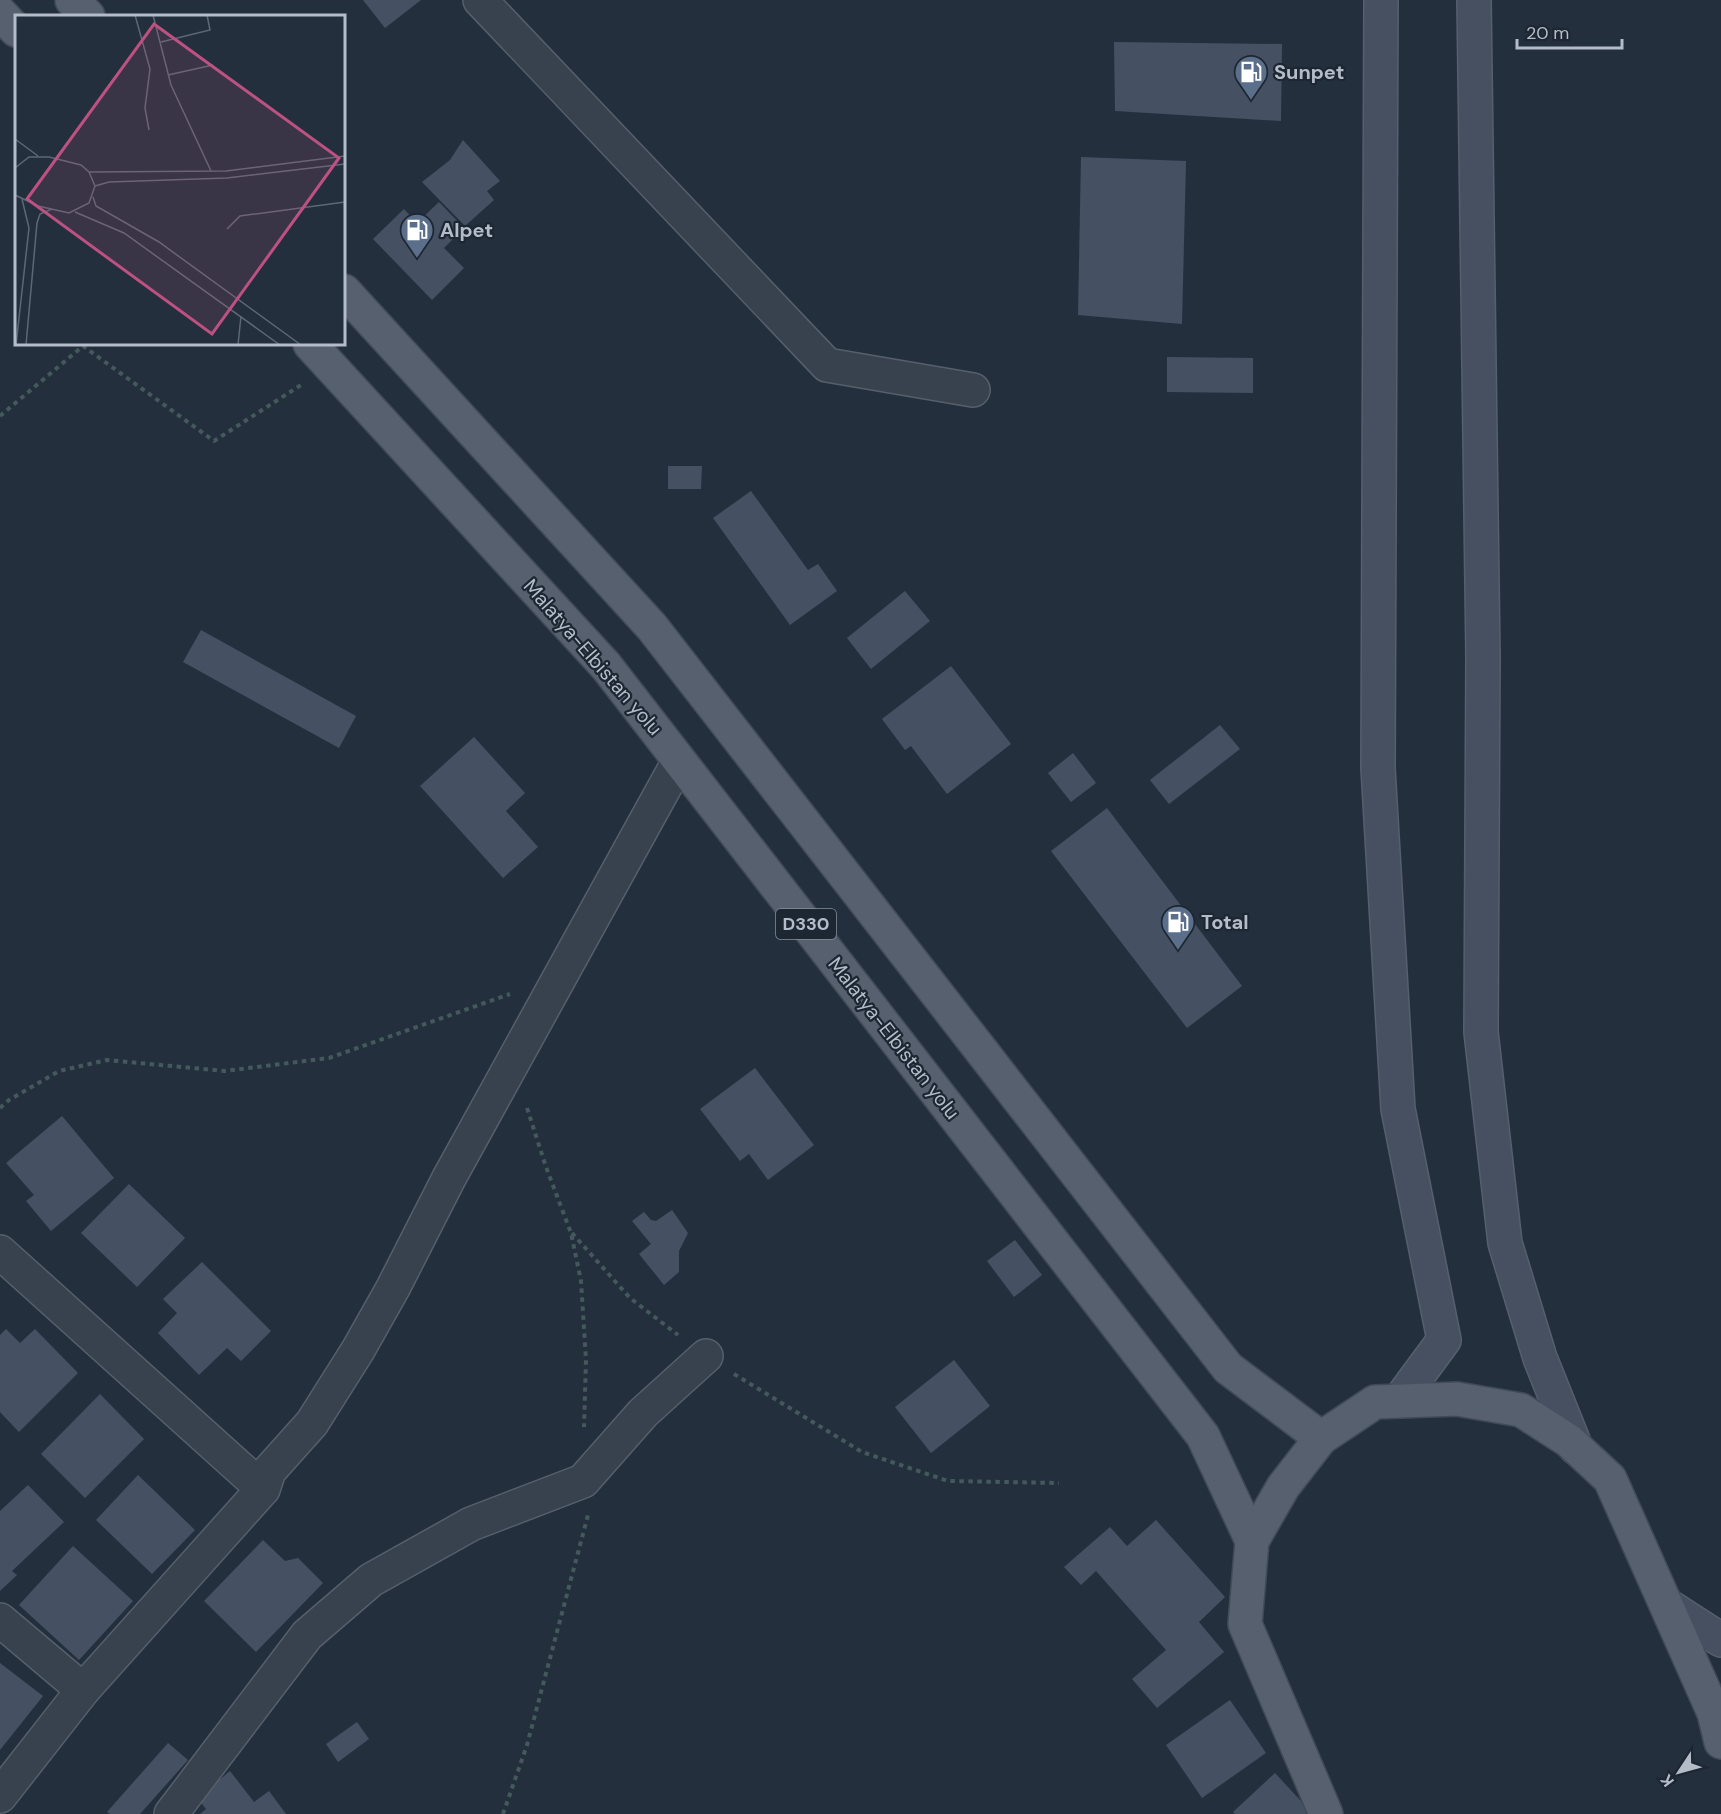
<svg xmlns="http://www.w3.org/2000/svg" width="1721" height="1814" viewBox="0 0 1721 1814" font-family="'DM Sans',sans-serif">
  <rect width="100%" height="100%" fill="#242f3e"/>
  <!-- building -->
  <g fill="#455162">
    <path d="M 363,0 L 421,0 L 385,28 Z"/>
    <path d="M 1114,42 L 1282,44 L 1281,121 L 1115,111 Z"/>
    <path d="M 463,140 L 500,181 L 487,191 L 494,200 L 465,226 L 422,182 L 450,160 Z"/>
    <path d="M 1081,157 L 1186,161 L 1182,324 L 1078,315 Z"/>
    <path d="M 439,202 L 464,228 L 444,248 L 464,268 L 432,300 L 373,239 L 404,209 L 417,223 Z"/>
    <path d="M 1167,357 L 1253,358 L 1253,393 L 1167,392 Z"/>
    <path d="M 668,466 L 702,466 L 701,489 L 668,489 Z"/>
    <path d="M 751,491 L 808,570 L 818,564 L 837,591 L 790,625 L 713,518 Z"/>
    <path d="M 905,591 L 930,621 L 871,669 L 847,638 Z"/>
    <path d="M 201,630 L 356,716 L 339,748 L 183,662 Z"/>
    <path d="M 951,666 L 1011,744 L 947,794 L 911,746 L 905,750 L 882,719 Z"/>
    <path d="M 1220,725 L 1240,749 L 1169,804 L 1150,780 Z"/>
    <path d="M 474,737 L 525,793 L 506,811 L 538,847 L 503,878 L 420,786 Z"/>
    <path d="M 1073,753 L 1096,783 L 1071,802 L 1048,773 Z"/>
    <path d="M 1107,808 L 1242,986 L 1187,1028 L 1051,851 Z"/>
    <path d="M 755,1068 L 814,1145 L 768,1180 L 749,1154 L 740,1161 L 700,1109 Z"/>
    <path d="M 62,1116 L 114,1178 L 51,1231 L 26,1201 L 34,1195 L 6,1163 Z"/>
    <path d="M 129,1184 L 185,1238 L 137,1287 L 81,1233 Z"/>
    <path d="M 672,1210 L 688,1233 L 679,1251 L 679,1272 L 664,1285 L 639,1254 L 651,1244 L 632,1221 L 644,1212 L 651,1220 L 656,1221 Z"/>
    <path d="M 1015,1240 L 1042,1275 L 1014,1297 L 987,1261 Z"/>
    <path d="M 202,1262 L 271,1331 L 241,1361 L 227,1348 L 199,1375 L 158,1333 L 177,1313 L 163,1299 Z"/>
    <path d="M 6,1329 L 20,1343 L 35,1329 L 78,1373 L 19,1432 L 0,1412 L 0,1335 Z"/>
    <path d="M 954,1360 L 990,1406 L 931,1453 L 895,1407 Z"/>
    <path d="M 100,1394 L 144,1439 L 85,1498 L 41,1454 Z"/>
    <path d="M 138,1475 L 195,1530 L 152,1574 L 96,1520 Z"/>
    <path d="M 28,1485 L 64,1522 L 12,1571 L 17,1575 L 0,1591 L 0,1511 Z"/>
    <path d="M 1156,1520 L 1225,1597 L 1199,1622 L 1224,1652 L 1157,1708 L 1132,1679 L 1166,1650 L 1096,1571 L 1081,1585 L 1064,1567 L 1110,1527 L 1127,1546 Z"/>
    <path d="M 263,1540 L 285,1561 L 298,1558 L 323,1583 L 256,1652 L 204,1601 Z"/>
    <path d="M 73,1546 L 133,1601 L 79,1660 L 19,1605 Z"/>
    <path d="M 0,1663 L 43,1696 L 0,1750 Z"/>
    <path d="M 1230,1700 L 1266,1753 L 1202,1798 L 1166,1745 Z"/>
    <path d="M 357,1722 L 369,1739 L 338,1762 L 326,1744 Z"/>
    <path d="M 168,1743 L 188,1760 L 140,1814 L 110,1814 L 107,1812 Z"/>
    <path d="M 230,1771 L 254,1802 L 269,1791 L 286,1814 L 200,1814 L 206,1809 L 197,1798 Z"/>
    <path d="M 1275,1773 L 1313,1814 L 1235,1814 L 1233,1812 Z"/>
  </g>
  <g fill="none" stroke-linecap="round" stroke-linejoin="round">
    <!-- street casing -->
    <g stroke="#565f6c" stroke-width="36">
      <g id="street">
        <path d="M 480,0 L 827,365 L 973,390"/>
        <path d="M 0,1252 L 263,1489"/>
        <path d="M 0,1620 L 83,1690"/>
        <path d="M 0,1796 L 83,1690 L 263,1489 L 269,1471 L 312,1423 L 358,1350 L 393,1288 L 449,1178 L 679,761"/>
        <path d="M 171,1814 L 307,1635 L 371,1580 L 471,1524 L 583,1481 L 643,1413 L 706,1356"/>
      </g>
    </g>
    <!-- secondary casing -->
    <g stroke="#565f6c" stroke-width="36">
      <g id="secondary">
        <path d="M 1381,0 L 1378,768 L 1398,1109 L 1444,1340 L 1399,1401"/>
        <path d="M 1474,0 L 1483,657 L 1481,1032 L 1505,1243 L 1540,1358 L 1576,1448"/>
        <path d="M 1667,1605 L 1721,1640"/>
      </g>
    </g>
    <!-- primary casing -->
    <g stroke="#414a57" stroke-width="36">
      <g id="primary">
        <path d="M 72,0 L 88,16"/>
        <path d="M 0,13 L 16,30"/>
        <path d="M 344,291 L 652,627 L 1228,1368 L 1321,1438"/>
        <path d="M 310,344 L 606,666 L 1203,1436 L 1252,1541"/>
        <path d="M 1326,1814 L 1245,1624 L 1252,1541 L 1283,1487 L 1321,1438 L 1375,1402 L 1457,1399 L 1521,1410 L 1569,1441 L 1610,1479 L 1714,1713 L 1721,1742"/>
      </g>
    </g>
    <!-- path -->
    <g stroke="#44595c" stroke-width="4" stroke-dasharray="4.5 4.5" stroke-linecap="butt">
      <path d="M 0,416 L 83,346 L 214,441 L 301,385"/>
      <path d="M 0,1108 L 9,1100 L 59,1071 L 107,1060 L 225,1071 L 329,1058 L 510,994"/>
      <path d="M 527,1108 L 546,1167 L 571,1233 L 581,1281 L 586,1360 L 584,1427"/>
      <path d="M 572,1233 L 630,1298 L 678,1335"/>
      <path d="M 734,1374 L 862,1452 L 948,1481 L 1059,1483"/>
      <path d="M 503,1814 L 527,1745 L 588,1515"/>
    </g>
    <!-- street -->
    <use href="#street" stroke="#38414e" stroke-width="33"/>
    <!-- secondary -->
    <use href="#secondary" stroke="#465061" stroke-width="33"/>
    <!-- primary -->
    <use href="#primary" stroke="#56606e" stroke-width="33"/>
  </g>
  <!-- icons -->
  <defs>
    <g id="fuel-pin" transform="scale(1.725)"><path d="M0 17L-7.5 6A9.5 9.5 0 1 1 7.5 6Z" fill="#5c6f8a" stroke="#1d2633"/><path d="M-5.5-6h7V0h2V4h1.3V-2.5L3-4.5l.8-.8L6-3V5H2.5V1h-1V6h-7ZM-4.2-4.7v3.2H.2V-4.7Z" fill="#fff"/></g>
  </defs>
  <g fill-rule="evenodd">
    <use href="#fuel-pin" x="1251" y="72"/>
    <use href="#fuel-pin" x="417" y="230"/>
    <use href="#fuel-pin" x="1178" y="922"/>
  </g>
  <g text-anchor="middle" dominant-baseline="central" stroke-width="4.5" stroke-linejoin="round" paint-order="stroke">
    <!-- shield labels -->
    <rect fill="#1d2633" stroke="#878f9c" stroke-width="1.5" x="776" y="909" width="60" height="30" rx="4.5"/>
    <g font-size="18" font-weight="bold" fill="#b4bcc9">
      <text x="806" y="924">D330</text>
    </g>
    <!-- poi labels -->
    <g font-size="20" font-weight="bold" fill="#b4bcc9" stroke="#1d2633" text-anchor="start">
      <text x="1274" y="72">Sunpet</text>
      <text x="440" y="230">Alpet</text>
      <text x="1201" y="922">Total</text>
    </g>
    <!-- street labels -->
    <g font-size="20" fill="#b4bcc9" stroke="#1d2633">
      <text transform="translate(593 657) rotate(49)">Malatya-Elbistan yolu</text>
      <text transform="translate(894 1038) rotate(52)">Malatya-Elbistan yolu</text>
    </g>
  </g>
  <!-- overview -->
  <g transform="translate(15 15)">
    <rect width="330" height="330" fill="#242f3e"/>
    <path fill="none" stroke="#5e6776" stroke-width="1.5" d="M 120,0 L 135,54 L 130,93 L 134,115M 138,0 L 156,70 L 196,156M 146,27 L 195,15 L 192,0M 153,60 L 198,50M 0,124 L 23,141M 0,153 L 14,142 L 34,142 L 66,150 L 74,157 L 80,171 L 74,188 L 54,198 L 23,191 L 0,180M 74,157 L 211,156 L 330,141M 80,171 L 94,167 L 212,163 L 330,149M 78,182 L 81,191 L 144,227 L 286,330M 60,197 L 109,218 L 265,330M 212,214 L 225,201 L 330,187M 1,330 L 14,213 L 7,184M 11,330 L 22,208 L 25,199 L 37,194M 223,330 L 226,301"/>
    <path fill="#bd5182" fill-opacity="0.15" stroke="#bd5182" stroke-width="3" d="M 139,9 L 324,143 L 197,319 L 12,184 Z"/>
    <rect width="330" height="330" fill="none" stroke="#b4bcc9" stroke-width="3"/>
  </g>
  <!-- north arrow -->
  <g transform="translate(1679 1772) rotate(234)" stroke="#1d2633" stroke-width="4.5" paint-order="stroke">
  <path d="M0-4.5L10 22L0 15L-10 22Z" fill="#b4bcc9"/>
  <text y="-9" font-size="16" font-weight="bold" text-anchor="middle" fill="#b4bcc9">K</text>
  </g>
  <!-- scale -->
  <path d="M1517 39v9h105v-9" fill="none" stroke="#b4bcc9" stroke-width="3"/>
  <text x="1526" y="39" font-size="18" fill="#b4bcc9" stroke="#1d2633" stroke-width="4.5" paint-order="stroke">20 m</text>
</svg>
